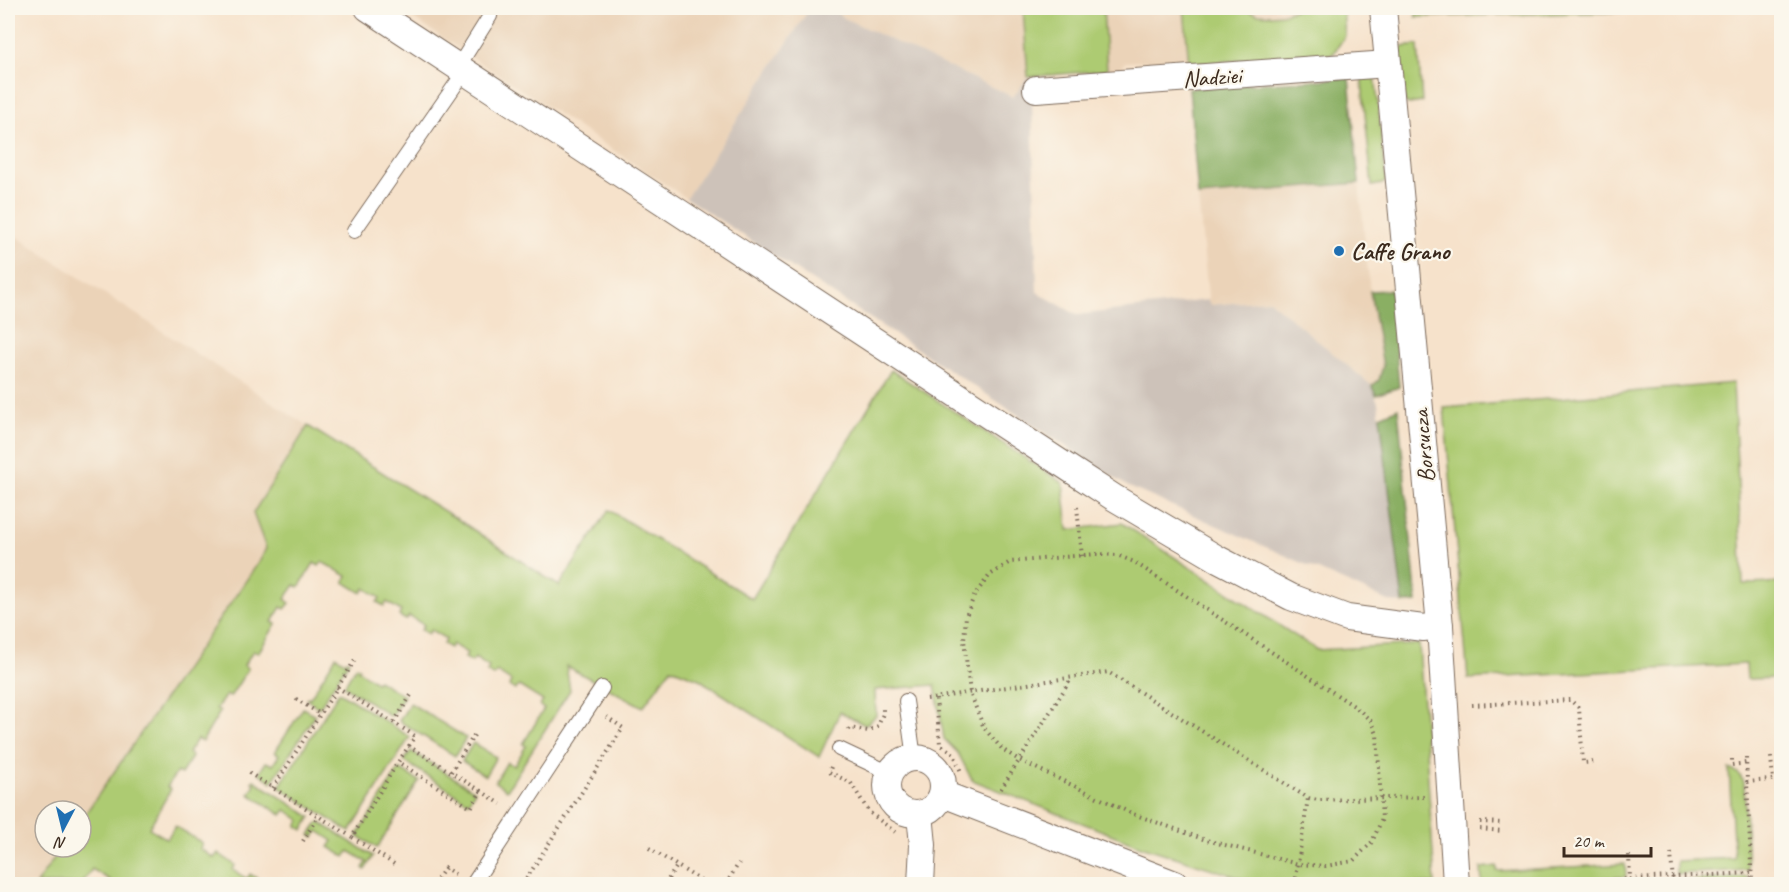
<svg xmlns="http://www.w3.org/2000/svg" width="1789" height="892" viewBox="0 0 1789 892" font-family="Caveat,sans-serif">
  <rect width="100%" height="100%" fill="#fbf7ec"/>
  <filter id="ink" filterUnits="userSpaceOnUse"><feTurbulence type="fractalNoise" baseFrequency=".0167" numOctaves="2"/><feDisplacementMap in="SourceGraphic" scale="12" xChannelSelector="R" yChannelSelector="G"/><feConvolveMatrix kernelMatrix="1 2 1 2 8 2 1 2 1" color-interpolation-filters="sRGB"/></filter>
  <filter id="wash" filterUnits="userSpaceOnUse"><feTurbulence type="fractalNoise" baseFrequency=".008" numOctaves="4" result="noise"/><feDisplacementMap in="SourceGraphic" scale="24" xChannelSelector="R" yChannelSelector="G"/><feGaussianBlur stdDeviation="1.35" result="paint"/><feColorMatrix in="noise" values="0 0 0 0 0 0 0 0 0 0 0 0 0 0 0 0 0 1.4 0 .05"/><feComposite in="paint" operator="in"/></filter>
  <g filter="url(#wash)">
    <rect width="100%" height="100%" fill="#f6e2cb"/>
    <!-- built -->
    <g fill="#ebd3b8">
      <path d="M 397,8 L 810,8 L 686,198 Z"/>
      <path d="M 829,8 L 1023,8 L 1028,77 L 1013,97 L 844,18 Z"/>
      <path d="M 1103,8 L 1343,8 L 1345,36 L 1333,54 L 1158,66 L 1152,61 L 1125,62 L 1121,69 L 1107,70 Z"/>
      <path d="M 1359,183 L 1370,291 L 1383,366 L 1379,380 L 1372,386 L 1269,300 L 1209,305 L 1198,196 Z"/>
      <path d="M 8,231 L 308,426 L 253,513 L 269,558 L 81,829 L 81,811 L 45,811 L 45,847 L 61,847 L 35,884 L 8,884 Z"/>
    </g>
    <!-- industrial -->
    <path fill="#cdc2b9" d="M 810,8 L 829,8 L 844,18 L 1013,97 L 1028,77 L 1032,102 L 1037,292 L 1077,315 L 1208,300 L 1210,305 L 1269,300 L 1372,386 L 1378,403 L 1403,603 L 1391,602 L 1127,486 L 686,198 Z"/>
    <!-- green -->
    <g fill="#adcb72" stroke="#747a48" stroke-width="1.5">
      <path d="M 1023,8 L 1103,8 L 1107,70 L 1028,77 Z"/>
      <path d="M 1184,8 L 1242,8 L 1257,14 L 1271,15 L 1282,14 L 1299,8 L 1343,8 L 1345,36 L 1333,54 L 1189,64 Z"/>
      <path d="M 1415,8 L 1712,8 L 1712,10 L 1416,17 Z"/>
      <path d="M 1418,45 L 1422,102 L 1409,104 L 1405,102 L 1400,50 L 1402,47 Z"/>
      <path d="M 1361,72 L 1375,74 L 1386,181 L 1382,184 L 1372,186 Z"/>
      <path d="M 891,370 L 1063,483 L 1068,530 L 1122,523 L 1317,650 L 1419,644 L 1435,884 L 1266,884 L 1253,882 L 1141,846 L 972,780 L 958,753 L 944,739 L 935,685 L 875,690 L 876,716 L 865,725 L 840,712 L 819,757 L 699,679 L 671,668 L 643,707 L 566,666 L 570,690 L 507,790 L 495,782 L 507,762 L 514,766 L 526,746 L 523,744 L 544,709 L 540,706 L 543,701 L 519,686 L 515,690 L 509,686 L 511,681 L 497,672 L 494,676 L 487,672 L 489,667 L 475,658 L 472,662 L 465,658 L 467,653 L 452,644 L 450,648 L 443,644 L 446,639 L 431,630 L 428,634 L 421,630 L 424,625 L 409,616 L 406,620 L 399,616 L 401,611 L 387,602 L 384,606 L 377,602 L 380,598 L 365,588 L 362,593 L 344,582 L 347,576 L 322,562 L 319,566 L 314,563 L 299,587 L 295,585 L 285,599 L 290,603 L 285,609 L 281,607 L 272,622 L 276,624 L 258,653 L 253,651 L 244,665 L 248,669 L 230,697 L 226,695 L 216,709 L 220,712 L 202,742 L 197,739 L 188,753 L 192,757 L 181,774 L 177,772 L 167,787 L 171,789 L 149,828 L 167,839 L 175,826 L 202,843 L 200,849 L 214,858 L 218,853 L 235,865 L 233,870 L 247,879 L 250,874 L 266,884 L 116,884 L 92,869 L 82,884 L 36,884 L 62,847 L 81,847 L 81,820 L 261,559 L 266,548 L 253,513 L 308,426 L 460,521 L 559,586 L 609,510 L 752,599 Z"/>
      <path d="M 1733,383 L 1743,584 L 1781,583 L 1781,678 L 1747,679 L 1746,664 L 1468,679 L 1444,408 Z"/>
      <path d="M 336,656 L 345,662 L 347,660 L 349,661 L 319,708 L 306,699 L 308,697 L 310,698 Z"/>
      <path d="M 356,666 L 359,668 L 358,670 L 376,682 L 378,680 L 404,696 L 391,716 L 344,686 Z"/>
      <path d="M 339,692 L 410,737 L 350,832 L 279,787 Z"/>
      <path d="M 410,703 L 466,738 L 455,756 L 399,721 Z"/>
      <path d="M 303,708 L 315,715 L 272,782 L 259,773 L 266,762 L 273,765 L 279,755 L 275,752 Z"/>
      <path d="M 473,743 L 496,757 L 485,776 L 462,761 Z"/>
      <path d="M 411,751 L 475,791 L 468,802 L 404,761 Z"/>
      <path d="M 399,769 L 419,781 L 377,848 L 357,836 Z"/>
      <path d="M 1729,769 L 1738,773 L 1744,782 L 1748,870 L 1676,874 L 1676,861 L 1734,858 Z"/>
      <path d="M 254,780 L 311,817 L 303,830 L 297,826 L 300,820 L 286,810 L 282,815 L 249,794 L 255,784 L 252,782 Z"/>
      <path d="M 319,822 L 373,856 L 365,870 L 363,868 L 367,862 L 349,851 L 345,857 L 329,847 L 333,841 L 318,831 L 314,837 L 310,835 Z"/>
      <path d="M 1625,864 L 1626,877 L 1482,884 L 1481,868 L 1497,866 L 1497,871 Z"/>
      <path d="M 1748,877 L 1748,884 L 1676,884 L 1676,881 Z"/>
    </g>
    <!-- forest -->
    <g fill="#8aaf64" stroke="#626c41" stroke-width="1.5">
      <path d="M 1349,78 L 1359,183 L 1198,196 L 1189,88 Z"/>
      <path d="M 1391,290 L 1399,387 L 1376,395 L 1372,386 L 1379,380 L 1383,366 L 1370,291 Z"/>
      <path d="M 1398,408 L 1417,602 L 1403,603 L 1380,416 Z"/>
    </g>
  </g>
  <g filter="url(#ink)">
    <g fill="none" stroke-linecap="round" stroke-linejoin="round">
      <!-- service casing -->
      <g stroke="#7c6a5b" stroke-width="16">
        <g id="service">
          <path d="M 458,67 L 490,16 L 491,8"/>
          <path d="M 354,231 L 465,71"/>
          <path d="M 906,701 L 914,758"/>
          <path d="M 839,749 L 890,773"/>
          <path d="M 473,884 L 602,688"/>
        </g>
      </g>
      <!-- minor casing -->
      <g stroke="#7c6a5b" stroke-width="28">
        <g id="minor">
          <path d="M 368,8 L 1073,471 L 1113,497 L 1218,559 L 1291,597 L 1347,618 L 1423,628 L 1440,626"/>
          <path d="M 1383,8 L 1440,626 L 1456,884"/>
          <path d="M 1036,89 L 1388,64"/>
          <circle cx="915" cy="786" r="28"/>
          <path d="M 943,794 L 1175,884"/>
          <path d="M 920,814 L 923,845 L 921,884"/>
        </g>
      </g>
      <!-- path -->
      <g stroke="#7c6a5b" stroke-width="4" stroke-dasharray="1.5 4.5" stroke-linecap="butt">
        <path d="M 1077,507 L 1082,556"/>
        <path d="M 1096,554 L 1117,555 L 1134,562 L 1357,708 L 1372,722 L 1377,734 L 1382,819 L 1372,842 L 1353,861 L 1326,866 L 1298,864 L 1206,840 L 1133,814 L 1019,760 L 1002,749 L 984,728 L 970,693 L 964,640 L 966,616 L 975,594 L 990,575 L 1010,562 Z"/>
        <path d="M 337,687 L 415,736 L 409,746"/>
        <path d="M 296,699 L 320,714"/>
        <path d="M 927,699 L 1108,672 L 1308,798 L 1318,800 L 1424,797"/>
        <path d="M 936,699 L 940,744 L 954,754 L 961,772"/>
        <path d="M 1472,705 L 1570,700 L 1579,708 L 1583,763 L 1595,762"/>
        <path d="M 394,722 L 413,692"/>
        <path d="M 849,730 L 850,728 L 868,731 L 878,726 L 883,714 L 883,709"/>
        <path d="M 1771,757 L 1773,780"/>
        <path d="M 1746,758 L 1747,781"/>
        <path d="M 1732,759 L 1732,765 L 1746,763"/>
        <path d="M 831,767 L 829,772 L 851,783 L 869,812 L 895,832"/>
        <path d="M 451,772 L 476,732"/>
        <path d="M 249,773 L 352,837"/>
        <path d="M 273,788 L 357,657"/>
        <path d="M 1001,789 L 1071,679"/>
        <path d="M 481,791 L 409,746 L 398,762 L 471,808 L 481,791 L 501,804"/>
        <path d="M 1480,822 L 1503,823"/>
        <path d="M 1480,829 L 1503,831"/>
        <path d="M 303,841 L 318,816"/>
        <path d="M 649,848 L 706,884"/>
        <path d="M 1671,853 L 1673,884"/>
        <path d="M 1629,855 L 1630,879"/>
        <path d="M 394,864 L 352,837 L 398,762"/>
        <path d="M 434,884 L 445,868 L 455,874"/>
        <path d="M 523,884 L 623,728 L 607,717"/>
        <path d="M 665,884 L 677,866"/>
        <path d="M 726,884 L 739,863"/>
        <path d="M 1295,884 L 1308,798"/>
        <path d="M 1534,884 L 1751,873"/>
        <path d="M 1752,884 L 1747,782 L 1782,779"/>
      </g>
      <!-- service -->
      <use href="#service" stroke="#fff" stroke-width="14"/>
      <!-- minor -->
      <use href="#minor" stroke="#fff" stroke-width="26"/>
    </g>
  </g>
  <!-- markers -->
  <circle fill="#1f6fb2" stroke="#fbf7ec" stroke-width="2" cx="1339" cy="251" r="6"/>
  <g text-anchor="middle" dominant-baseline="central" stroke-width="4.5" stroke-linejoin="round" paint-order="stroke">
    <!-- street labels -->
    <g font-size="24" fill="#3b2a1e" stroke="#fbf7ec">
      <text transform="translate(1212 77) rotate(-4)">Nadziei</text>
      <text transform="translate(1423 446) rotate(-95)">Borsucza</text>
    </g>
    <!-- poi labels -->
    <g font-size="24" font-weight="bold" fill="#3b2a1e" stroke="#fbf7ec" text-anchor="start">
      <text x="1351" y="251">Caffe Grano</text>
    </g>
  </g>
  <!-- margin -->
  <rect width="1789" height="892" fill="none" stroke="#fbf7ec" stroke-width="30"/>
  <!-- north arrow -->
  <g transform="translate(63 829) rotate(187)"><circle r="28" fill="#fbf7ec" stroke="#aea59a" stroke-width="1.5"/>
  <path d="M0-4.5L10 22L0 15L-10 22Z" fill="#1f6fb2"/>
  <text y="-9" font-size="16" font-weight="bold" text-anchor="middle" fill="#3b2a1e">N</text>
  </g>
  <!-- scale -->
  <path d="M1564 847v9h87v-9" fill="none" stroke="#3b2a1e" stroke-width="3"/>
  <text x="1573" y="847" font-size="18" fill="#3b2a1e" stroke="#fbf7ec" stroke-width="4.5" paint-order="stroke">20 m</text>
</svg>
